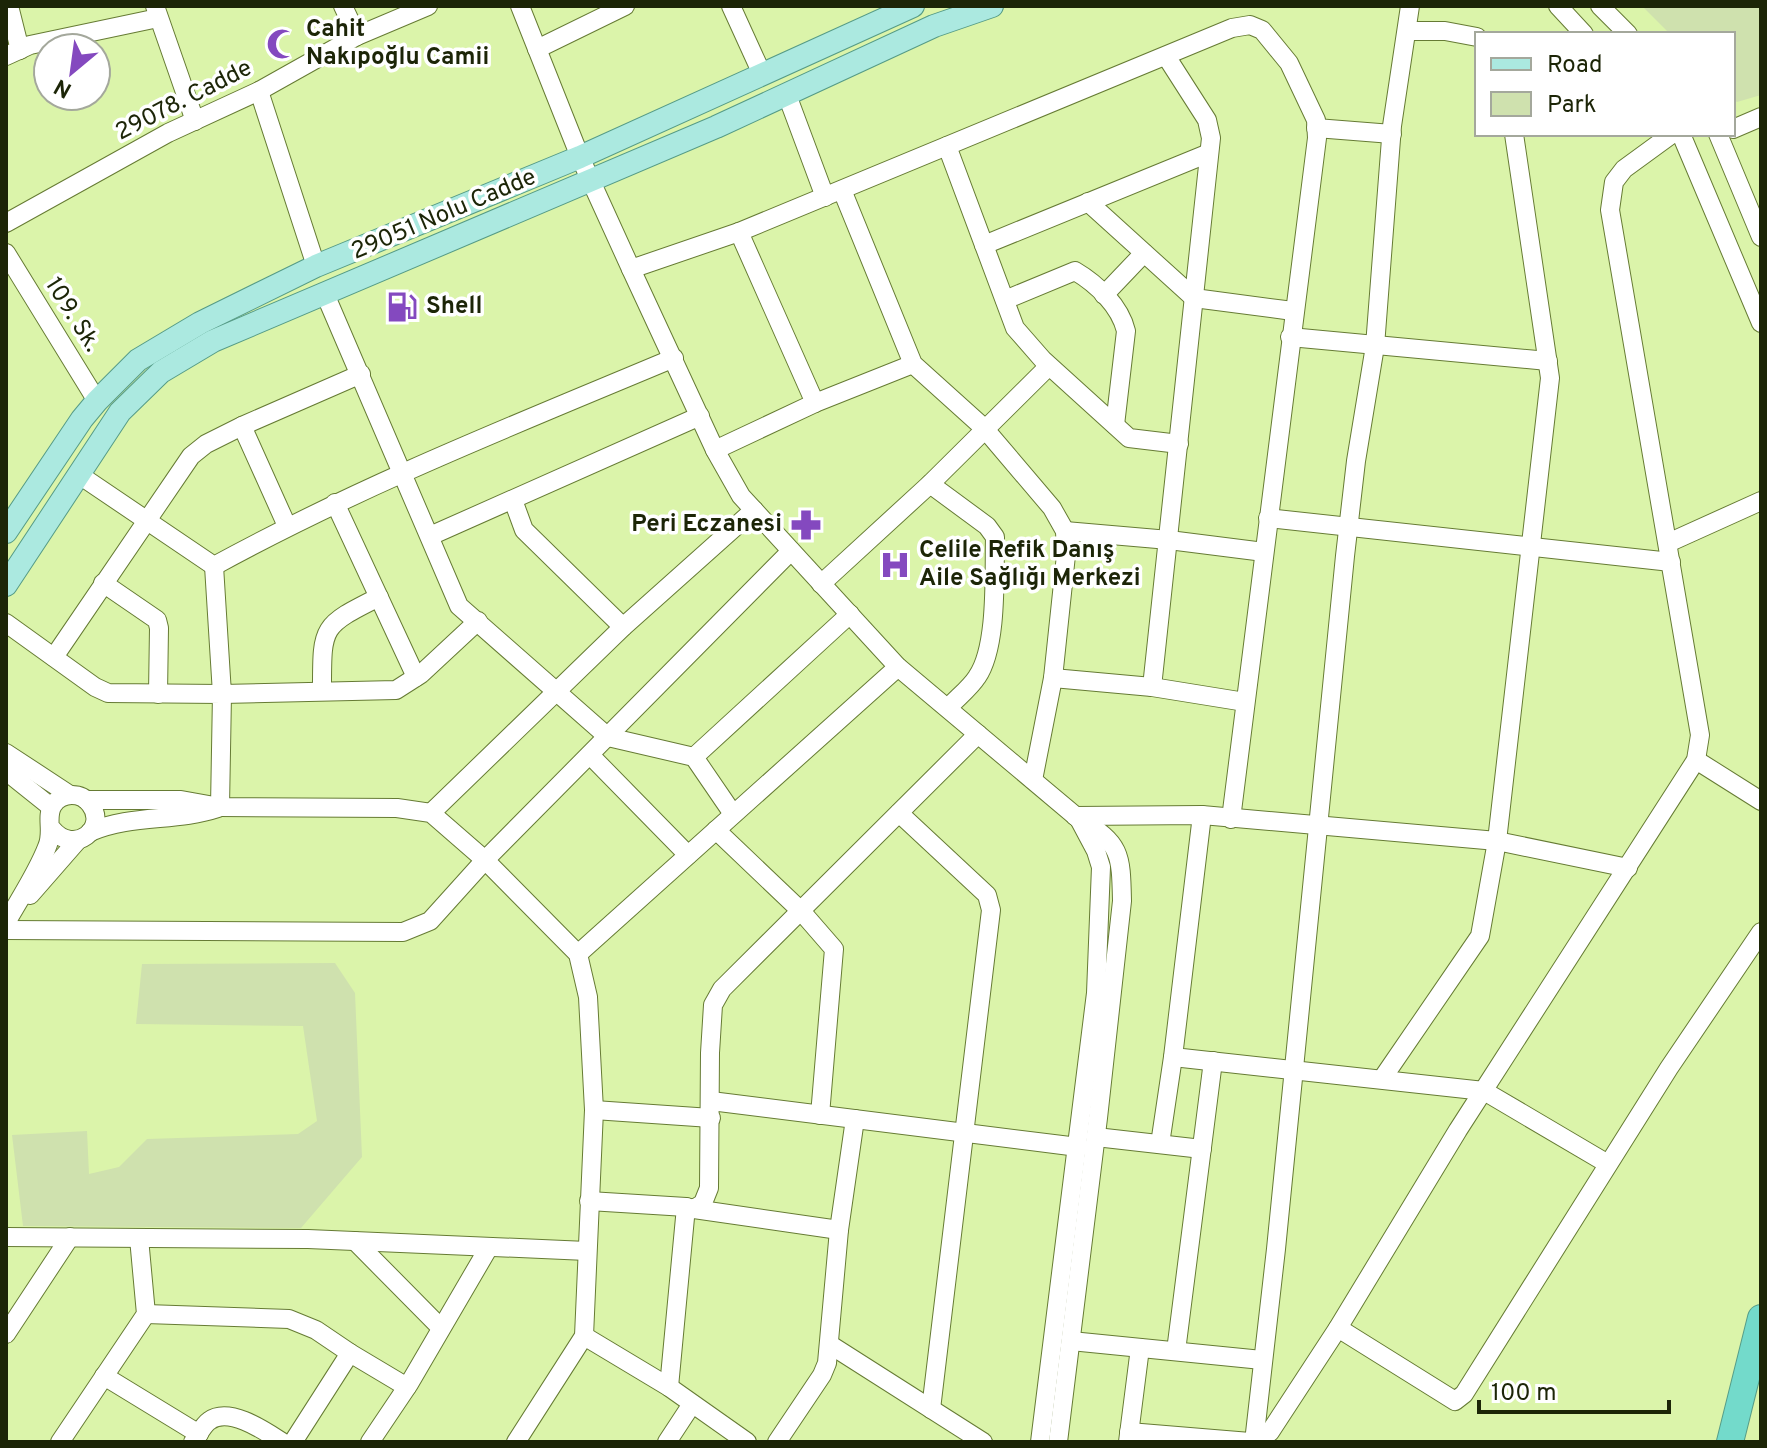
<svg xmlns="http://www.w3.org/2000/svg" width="1767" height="1448" viewBox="0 0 1767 1448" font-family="Overpass,sans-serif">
  <rect width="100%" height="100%" fill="#dbf4aa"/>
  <!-- green -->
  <g fill="#cfe1ae">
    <path d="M 1642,6 L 1761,6 L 1761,95 L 1737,102 L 1733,99 L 1733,34 L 1670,34 Z"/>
    <path d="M 335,963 L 355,993 L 362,1157 L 301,1228 L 23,1226 L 12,1135 L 87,1131 L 89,1174 L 119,1167 L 147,1139 L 298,1134 L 317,1121 L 303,1026 L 136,1024 L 142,964 Z"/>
  </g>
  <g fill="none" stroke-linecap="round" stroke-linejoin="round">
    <!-- minor casing -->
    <g stroke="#667b34" stroke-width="20">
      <g id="minor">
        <path d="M 9,6 L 20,50"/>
        <path d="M 155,6 L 195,121"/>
        <path d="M 343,6 L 357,36"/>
        <path d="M 520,6 L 580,157 L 631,269 L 715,450 L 741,496 L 898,667 L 1079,819 C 1121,843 1121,854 1122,901 L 1098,1118 L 1058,1442"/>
        <path d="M 731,6 L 762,74"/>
        <path d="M 1558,6 L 1584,34"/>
        <path d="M 1600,6 L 1628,34"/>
        <path d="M 1407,31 L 1445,31 L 1477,37"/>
        <path d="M 537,49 L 625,6"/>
        <path d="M 6,56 L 30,45 L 158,18"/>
        <path d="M 259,91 L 316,266"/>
        <path d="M 787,95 L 825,197"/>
        <path d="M 1316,128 L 1392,134"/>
        <path d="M 1733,129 L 1761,117"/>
        <path d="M 1681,134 L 1761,323"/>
        <path d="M 1718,134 L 1761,237"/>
        <path d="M 947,146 L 1015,328 L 1043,360 L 1129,438 L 1179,444"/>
        <path d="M 842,190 L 913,364 L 984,428 L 1052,508 L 1065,531 L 1066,555 L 1053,678 L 1033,780"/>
        <path d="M 1088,202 L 1194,298 L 1293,311"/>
        <path d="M 6,223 L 168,133 L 259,91 L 357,36 L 428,6"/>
        <path d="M 739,232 L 815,403"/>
        <path d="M 984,245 L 1209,153"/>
        <path d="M 6,253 L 97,401"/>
        <path d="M 631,269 L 739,232 L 1232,28 L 1250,25 L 1262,30 L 1289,63 L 1316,120 L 1317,138 L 1231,819"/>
        <path d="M 325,294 L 459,606 L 608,737 L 694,757 L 733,814"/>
        <path d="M 1104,295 L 1144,253"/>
        <path d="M 1005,300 L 1075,271 C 1097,284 1120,306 1126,331 L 1115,425"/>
        <path d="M 1290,337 L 1548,361"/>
        <path d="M 715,450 L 815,403 L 913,364"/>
        <path d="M 78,474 L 214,566 C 362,485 519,423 674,358"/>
        <path d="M 930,484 L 987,526 L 995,537 C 994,574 998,647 977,677 C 970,688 957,698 948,708"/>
        <path d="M 513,500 L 524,530 L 623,627"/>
        <path d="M 335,503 L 416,677"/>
        <path d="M 1268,518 L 1671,562"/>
        <path d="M 287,526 L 242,426 L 361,374"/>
        <path d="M 1065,531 L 1169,540 L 1264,552"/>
        <path d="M 430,536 L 700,416"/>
        <path d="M 1668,543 L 1761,501"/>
        <path d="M 214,566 L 222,694 L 396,690 L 421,674 L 478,621"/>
        <path d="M 103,583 L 157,620 L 159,628 L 158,694"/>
        <path d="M 821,584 L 930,484 L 1049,366"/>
        <path d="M 6,623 L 95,687 L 108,693 L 222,694 L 220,807"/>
        <path d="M 54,657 L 191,456 L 206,444 L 242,426"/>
        <path d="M 1053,678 L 1152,687 L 1245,702"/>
        <path d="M 1152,687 L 1211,138 L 1207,120 L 1166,56"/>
        <path d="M 322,690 C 322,626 321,626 379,597"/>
        <path d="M 6,753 L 70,795"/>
        <path d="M 590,755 L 688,855"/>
        <path d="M 694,757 L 850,614"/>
        <path d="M 1696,760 L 1761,801"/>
        <path d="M 6,771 L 51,807"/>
        <path d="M 86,800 L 181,800 L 220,807 L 397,808 L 431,813 L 485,860 L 578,954 L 588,997 L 594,1110 L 584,1336 L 516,1442"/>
        <path d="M 431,813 L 623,627 L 754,510"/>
        <path d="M 899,813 L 987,895 L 991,910 L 931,1409"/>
        <path d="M 1202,815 L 1173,1057 L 1484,1091 L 1608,1164"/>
        <path d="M 1075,816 L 1202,815 L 1497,841 L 1628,868"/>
        <path d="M 716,830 L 801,911 L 834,949 L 820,1115"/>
        <path d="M 90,832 C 132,814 176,822 218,808"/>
        <path d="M 30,895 L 78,840"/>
        <path d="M 6,923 C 20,898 37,873 47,847 C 54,832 45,817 53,805 C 62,792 81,792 90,804 C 109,828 74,856 52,829"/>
        <path d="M 6,930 L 403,932 L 430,921 L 485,860 L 791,551"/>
        <path d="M 578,954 L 898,667"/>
        <path d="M 1382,1079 L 1480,936 L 1497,841 L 1550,378 L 1514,134"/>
        <path d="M 711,1101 L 1078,1147"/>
        <path d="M 594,1110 L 711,1118"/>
        <path d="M 1096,1137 L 1202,1149"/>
        <path d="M 1160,1144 L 1173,1057"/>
        <path d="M 589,1201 L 686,1207"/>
        <path d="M 694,1209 L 839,1230"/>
        <path d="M 6,1237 L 308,1239 L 587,1251"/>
        <path d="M 355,1241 L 441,1328"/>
        <path d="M 146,1314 L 289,1319 L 316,1330 L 350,1353 L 293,1442"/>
        <path d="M 1338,1328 L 1455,1401 L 1464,1394 L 1669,1068 L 1761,932"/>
        <path d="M 6,1334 L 70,1237"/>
        <path d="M 584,1336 L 669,1387 L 747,1442"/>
        <path d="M 1071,1341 L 1262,1360"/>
        <path d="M 829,1344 L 983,1442"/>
        <path d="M 1176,1351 L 1213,1061"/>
        <path d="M 350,1353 L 407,1387"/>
        <path d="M 104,1376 L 199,1434"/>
        <path d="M 669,1387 L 686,1207 L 694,1209 L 703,1203 L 709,1188 L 710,1053 L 713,1005 L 722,989 L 978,734"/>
        <path d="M 1129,1432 L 1250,1442"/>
        <path d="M 60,1442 L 146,1314 L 139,1238"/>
        <path d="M 193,1442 C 198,1436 203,1425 209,1421 C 229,1406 265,1431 282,1442"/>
        <path d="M 370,1442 L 409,1384 L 489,1247"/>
        <path d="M 667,1442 L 692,1404"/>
        <path d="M 777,1442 L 822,1375 L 827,1363 L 839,1230 L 855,1119"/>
        <path d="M 1040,1442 L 1096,993 L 1101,867 L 1096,851 L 1079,819"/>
        <path d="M 1128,1442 L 1140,1348"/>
        <path d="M 1254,1442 L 1270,1432 L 1338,1328 L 1458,1130 L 1696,760 L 1700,735 L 1610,210 L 1614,182 L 1624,169 L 1672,134"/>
        <path d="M 1254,1442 L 1276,1249 L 1345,556 L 1356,461 L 1375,346 L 1392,126 L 1410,6"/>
      </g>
    </g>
    <!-- major casing -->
    <g stroke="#559b86" stroke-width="24">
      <g id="major">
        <path d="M 6,532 L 82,419 L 97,401 L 138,360 L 200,323 L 316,266 L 580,157 L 913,6"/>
        <path d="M 6,585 L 120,412 L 161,372 L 213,341 L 716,127 L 934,26 L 992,6"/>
      </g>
    </g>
    <!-- highway casing -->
    <g stroke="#559b86" stroke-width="28">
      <path id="highway" d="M 1730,1442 L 1761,1318"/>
    </g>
    <!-- minor -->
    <use href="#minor" stroke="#fff" stroke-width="18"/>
    <!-- major -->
    <use href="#major" stroke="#abe9e0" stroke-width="22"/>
    <!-- highway -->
    <use href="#highway" stroke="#73dacb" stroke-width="26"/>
  </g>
  <!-- icons -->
  <defs>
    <g id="mosque-bare" transform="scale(2.4)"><path d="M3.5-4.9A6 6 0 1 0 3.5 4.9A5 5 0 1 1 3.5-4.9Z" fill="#8449bf" stroke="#fff" stroke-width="2.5" paint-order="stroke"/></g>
    <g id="fuel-bare" transform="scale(2.4)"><path d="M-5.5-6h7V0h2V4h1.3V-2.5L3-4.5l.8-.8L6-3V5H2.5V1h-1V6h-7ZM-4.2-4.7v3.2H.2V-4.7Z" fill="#8449bf" stroke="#fff" stroke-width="2.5" paint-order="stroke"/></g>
    <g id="pharmacy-bare" transform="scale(2.4)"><path d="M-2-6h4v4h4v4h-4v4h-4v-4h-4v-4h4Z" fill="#8449bf" stroke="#fff" stroke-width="2.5" paint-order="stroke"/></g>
    <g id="hospital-bare" transform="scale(2.4)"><path d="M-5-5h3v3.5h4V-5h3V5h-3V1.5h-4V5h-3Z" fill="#8449bf" stroke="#fff" stroke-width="2.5" paint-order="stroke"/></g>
  </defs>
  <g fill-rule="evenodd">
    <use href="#mosque-bare" x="282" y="44"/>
    <use href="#fuel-bare" x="402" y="307"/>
    <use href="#pharmacy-bare" x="806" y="525"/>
    <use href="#hospital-bare" x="895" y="565"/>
  </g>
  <g text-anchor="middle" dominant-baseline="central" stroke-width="7" stroke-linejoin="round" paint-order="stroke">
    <!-- poi labels -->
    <g font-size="24" font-weight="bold" fill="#1c2507" stroke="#fff" text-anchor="start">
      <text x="306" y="30">Cahit<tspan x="306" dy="28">Nakıpoğlu Camii</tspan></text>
      <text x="426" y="307">Shell</text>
      <text x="782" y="525" text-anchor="end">Peri Eczanesi</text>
      <text x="919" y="551">Celile Refik Danış<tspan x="919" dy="28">Aile Sağlığı Merkezi</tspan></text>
    </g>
    <!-- street labels -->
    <g font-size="24" fill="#1c2507" stroke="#fff">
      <text transform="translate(184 101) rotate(-27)">29078. Cadde</text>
      <text transform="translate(444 215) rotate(-23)">29051 Nolu Cadde</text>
      <text transform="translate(72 315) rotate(58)">109. Sk.</text>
    </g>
  </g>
  <!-- border -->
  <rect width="1767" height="1448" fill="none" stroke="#1c2507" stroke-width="16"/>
  <!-- legend -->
  <rect x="1475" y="32" width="260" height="104" fill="#ffffff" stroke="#a4a89c" stroke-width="2"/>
  <rect x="1491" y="58" width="40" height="12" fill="#abe9e0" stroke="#a4a89c" stroke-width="2"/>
  <text x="1547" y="72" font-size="24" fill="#1c2507">Road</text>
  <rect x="1491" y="92" width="40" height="24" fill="#cfe1ae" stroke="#a4a89c" stroke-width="2"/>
  <text x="1547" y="112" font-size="24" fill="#1c2507">Park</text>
  <!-- north arrow -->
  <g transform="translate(72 72) rotate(209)"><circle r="38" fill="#ffffff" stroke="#a4a89c" stroke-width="2"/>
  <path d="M0-6L14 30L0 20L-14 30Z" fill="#8449bf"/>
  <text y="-12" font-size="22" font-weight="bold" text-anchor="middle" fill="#1c2507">N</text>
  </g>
  <!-- scale -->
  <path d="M1479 1400v12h190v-12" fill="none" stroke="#1c2507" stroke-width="4"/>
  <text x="1491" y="1400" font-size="24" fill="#1c2507" stroke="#ffffff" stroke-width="6" paint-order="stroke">100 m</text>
</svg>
